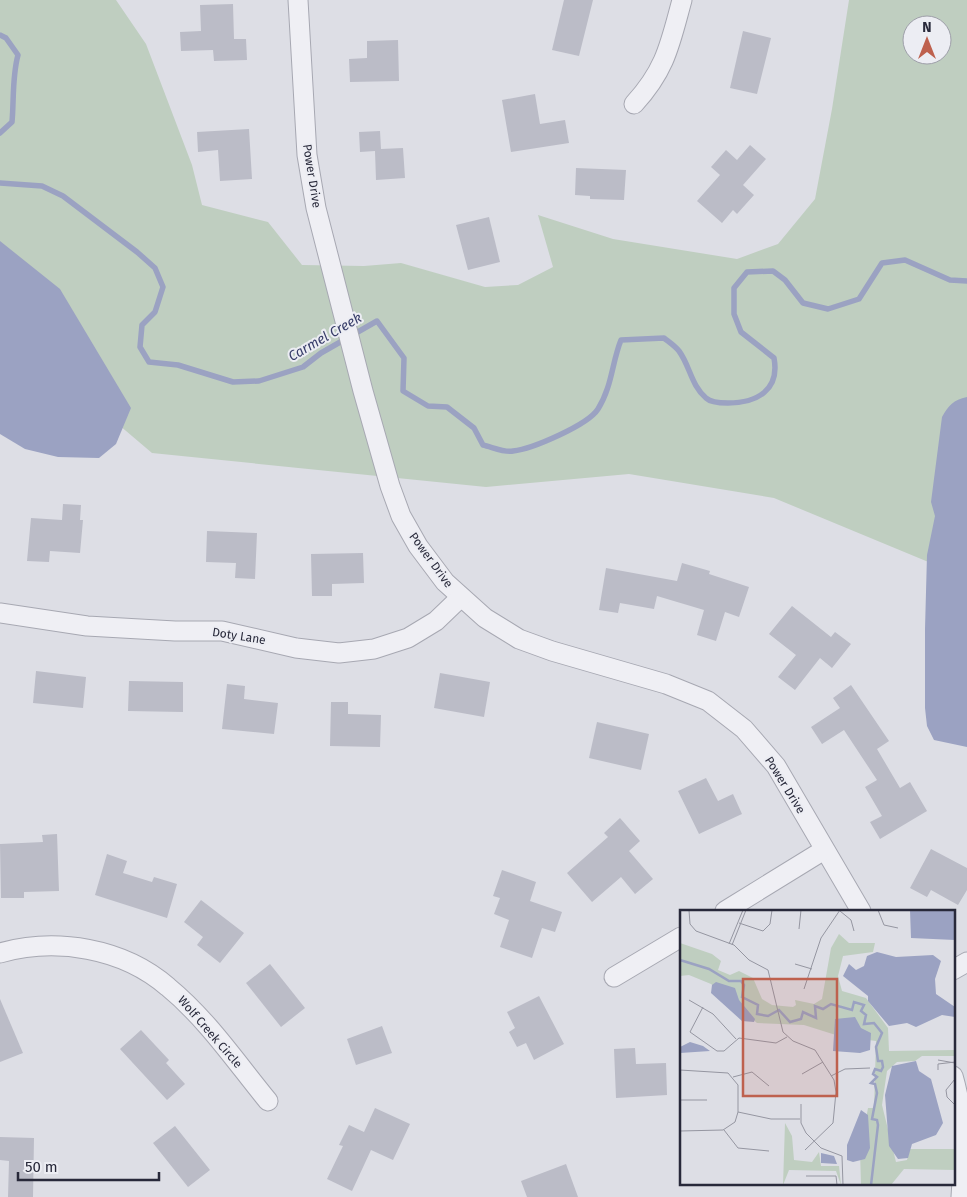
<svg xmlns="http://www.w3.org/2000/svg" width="967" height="1197" viewBox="0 0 967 1197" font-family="'Fira Sans',sans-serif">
  <rect width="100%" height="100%" fill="#dddee5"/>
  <!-- green -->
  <path fill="#bfcec0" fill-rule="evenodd" d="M 0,0 L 116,0 L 146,44 L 192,165 L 202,205 L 268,222 L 302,265 L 364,266 L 401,263 L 485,287 L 518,285 L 553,267 L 538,215 L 613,239 L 737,259 L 778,244 L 815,199 L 832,109 L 849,0 L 967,0 L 967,578 L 774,498 L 629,474 L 486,487 L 152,453 L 0,324 ZM 912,25 L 942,25 L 942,55 L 912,55 Z"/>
  <!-- water -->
  <g fill="#9ba2c2">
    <path d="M 0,241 L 60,289 L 131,408 L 116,444 L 99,458 L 58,457 L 25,449 L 0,434 Z"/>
    <path d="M 967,397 L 967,747 L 934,740 L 927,726 L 925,708 L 925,629 L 927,555 L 935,516 L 931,502 L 942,417 C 949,405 953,400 967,397 Z"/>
  </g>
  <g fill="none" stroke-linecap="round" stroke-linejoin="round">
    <!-- stream -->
    <g stroke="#9ba2c2" stroke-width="5.5">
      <path d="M 0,35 L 6,38 L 18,55 C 12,77 14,100 12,122 L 0,133"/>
      <path d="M 0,183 L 42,186 L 63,196 L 137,252 L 155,268 L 163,287 L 155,312 L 142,325 L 140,347 L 149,362 L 178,365 L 233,382 L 259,381 L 303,367 L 321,353 L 377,321 L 404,358 L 403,391 L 428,406 L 447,407 L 474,428 L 483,445 C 492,447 505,453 513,451 C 532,449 588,425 598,409 C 612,387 612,362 621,340 L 664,338 C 669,342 675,346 679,351 C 690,366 691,385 706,398 C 710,402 721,403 728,403 C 757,403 780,390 774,358 L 741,332 L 734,314 L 734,288 L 747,272 L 773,271 L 785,280 L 803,303 L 828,309 L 859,299 L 882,263 L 905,260 L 950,280 L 967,281"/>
    </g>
  </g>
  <!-- building -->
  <g fill="#bbbcc7">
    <path d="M 564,0 L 593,0 L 579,56 L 552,50 Z"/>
    <path d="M 233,4 L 234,39 L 246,39 L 247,60 L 214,61 L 213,50 L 181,51 L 180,32 L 201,31 L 200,5 Z"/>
    <path d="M 743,31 L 771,38 L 757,94 L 730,88 Z"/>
    <path d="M 398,40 L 399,81 L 350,82 L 349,59 L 367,58 L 367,41 Z"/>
    <path d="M 535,94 L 540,124 L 565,120 L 569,143 L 511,152 L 502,100 Z"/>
    <path d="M 249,129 L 252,179 L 220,181 L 218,150 L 198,152 L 197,132 Z"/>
    <path d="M 380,131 L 381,149 L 403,148 L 405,178 L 376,180 L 375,151 L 360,152 L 359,132 Z"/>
    <path d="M 750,145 L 766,159 L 743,185 L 754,195 L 737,214 L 733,210 L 722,223 L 697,201 L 720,175 L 711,167 L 726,150 L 737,160 Z"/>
    <path d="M 576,168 L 626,170 L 624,200 L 590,199 L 590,196 L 575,195 Z"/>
    <path d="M 489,217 L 500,262 L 468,270 L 456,225 Z"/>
    <path d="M 63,504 L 81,505 L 80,520 L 83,520 L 80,553 L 50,551 L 49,562 L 27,561 L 31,518 L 62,520 Z"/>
    <path d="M 207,531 L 257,533 L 255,579 L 235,578 L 236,563 L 206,562 Z"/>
    <path d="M 363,553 L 364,583 L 332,584 L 332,596 L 312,596 L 311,554 Z"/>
    <path d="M 682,563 L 710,571 L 709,574 L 749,587 L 739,617 L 725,612 L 716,641 L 697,635 L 704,610 L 657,596 L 654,609 L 620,603 L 618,613 L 599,610 L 606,568 L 677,581 Z"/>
    <path d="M 792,606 L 831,637 L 835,632 L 851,644 L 832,668 L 820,658 L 795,690 L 778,677 L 796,655 L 769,634 Z"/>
    <path d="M 36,671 L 86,677 L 83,708 L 33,703 Z"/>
    <path d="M 440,673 L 490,682 L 484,717 L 434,708 Z"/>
    <path d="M 129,681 L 183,682 L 183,712 L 128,711 Z"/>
    <path d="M 227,684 L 245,686 L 244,699 L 278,703 L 274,734 L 222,729 Z"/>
    <path d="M 851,685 L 889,741 L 877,749 L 900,788 L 910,782 L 927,811 L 880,839 L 870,822 L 882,816 L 865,787 L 877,780 L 844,730 L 822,744 L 811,727 L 840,708 L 833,698 Z"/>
    <path d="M 331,702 L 348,702 L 348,714 L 381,715 L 380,747 L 330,746 Z"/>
    <path d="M 597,722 L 649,734 L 641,770 L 589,758 Z"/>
    <path d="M 706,778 L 718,801 L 733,794 L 742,814 L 699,834 L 678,791 Z"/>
    <path d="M 620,818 L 640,841 L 629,851 L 653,879 L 635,894 L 621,877 L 592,902 L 567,873 L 608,837 L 604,833 Z"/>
    <path d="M 57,834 L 59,891 L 24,892 L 24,898 L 1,898 L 0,844 L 43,842 L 42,835 Z"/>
    <path d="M 931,849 L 967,868 L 967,890 L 958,905 L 931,890 L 927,897 L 910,888 Z"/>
    <path d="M 107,854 L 127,861 L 123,873 L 152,882 L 154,877 L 177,884 L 167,918 L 95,895 Z"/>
    <path d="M 502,870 L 536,882 L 530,901 L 562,912 L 555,932 L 542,928 L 532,958 L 500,947 L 509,920 L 494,914 L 500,898 L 493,896 Z"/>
    <path d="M 201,900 L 244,933 L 220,963 L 197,945 L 203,937 L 184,922 Z"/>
    <path d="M 270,964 L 305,1008 L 281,1027 L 246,983 Z"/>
    <path d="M 539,996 L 564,1044 L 534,1060 L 526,1043 L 517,1047 L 509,1032 L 515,1028 L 507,1012 Z"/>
    <path d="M 0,999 L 23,1053 L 0,1062 Z"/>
    <path d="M 382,1026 L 392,1053 L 356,1065 L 347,1039 Z"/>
    <path d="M 141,1030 L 169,1060 L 166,1063 L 185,1084 L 167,1100 L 120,1049 Z"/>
    <path d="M 635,1048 L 636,1064 L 666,1063 L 667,1095 L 616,1098 L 614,1049 Z"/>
    <path d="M 375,1108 L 410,1124 L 393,1160 L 371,1150 L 352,1191 L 327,1179 L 343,1146 L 339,1145 L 349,1125 L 364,1132 Z"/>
    <path d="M 175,1126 L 210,1170 L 188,1187 L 153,1143 Z"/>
    <path d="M 0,1137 L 34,1138 L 33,1197 L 8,1197 L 9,1161 L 0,1160 Z"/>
    <path d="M 566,1164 L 578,1197 L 527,1197 L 521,1181 Z"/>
  </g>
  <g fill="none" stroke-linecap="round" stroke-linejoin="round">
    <!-- minor casing -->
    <g stroke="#a7a8b2" stroke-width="21">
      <g id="minor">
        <path d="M 298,0 L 307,155 L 316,208 L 363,391 L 390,486 L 401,516 L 418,546 L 445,582 L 485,618 L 519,639 L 552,651 L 666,684 L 708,701 L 744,729 L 776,766 L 861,911"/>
        <path d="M 634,104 C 666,69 670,44 682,0"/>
        <path d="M 0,613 L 87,626 L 175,631 L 222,631 L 296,648 L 339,653 L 374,649 L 408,638 L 436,621 L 461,597"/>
        <path d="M 725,911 L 824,850"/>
        <path d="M 0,953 C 56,937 123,948 168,987 C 207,1019 236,1062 268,1101"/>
        <path d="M 953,970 L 967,962"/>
        <path d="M 614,977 L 681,937"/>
        <path d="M 953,1076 C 965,1117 964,1155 961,1197"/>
      </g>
    </g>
    <!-- minor -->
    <use href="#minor" stroke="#efeff4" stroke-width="19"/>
  </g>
  <g text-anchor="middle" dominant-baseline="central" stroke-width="4" stroke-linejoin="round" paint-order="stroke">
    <!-- street labels -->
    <g font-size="12" fill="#28293a" stroke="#ecedf3">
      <text transform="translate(312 176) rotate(81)">Power Drive</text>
      <text transform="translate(431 560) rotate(54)">Power Drive</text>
      <text transform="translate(239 636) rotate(9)">Doty Lane</text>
      <text transform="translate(785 785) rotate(58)">Power Drive</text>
      <text transform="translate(210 1032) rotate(49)">Wolf Creek Circle</text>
    </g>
    <!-- water labels -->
    <g font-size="14" font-style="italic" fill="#373d69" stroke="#ecedf3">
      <text transform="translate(325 337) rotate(-30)">Carmel Creek</text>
    </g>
  </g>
  <!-- overview -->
  <g transform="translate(680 910)">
    <rect width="275" height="275" fill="#dddee5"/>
    <path d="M 159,24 L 169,33 L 195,33 L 193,42 L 163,46 L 158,66 L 162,81 L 186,88 L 208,118 L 209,141 L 275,140 L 275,146 L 242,146 L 235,151 L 217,152 L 207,161 L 202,195 L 216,252 L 227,250 L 230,239 L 275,239 L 275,260 L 224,259 L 211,275 L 181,275 L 180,240 L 188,198 L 194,198 L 196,131 L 159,126 L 124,115 L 77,113 L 31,74 L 9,65 L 0,66 L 0,33 L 32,44 L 41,51 L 38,60 L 50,65 L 59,61 L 73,68 L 82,89 L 92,95 L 113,97 L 116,95 L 115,90 L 134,94 L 142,89 L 151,38 ZM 105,213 L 112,226 L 114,250 L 132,252 L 139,242 L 141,256 L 159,256 L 161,275 L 156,261 L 109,260 L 103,275 Z" fill="#bfcec0"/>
    <path d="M 230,0 L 275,0 L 275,30 L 231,28 ZM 197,42 L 216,47 L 253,45 L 261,51 L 255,69 L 256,84 L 275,97 L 275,107 L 262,105 L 236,117 L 227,113 L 209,116 L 188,91 L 188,86 L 163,66 L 169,54 L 176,60 L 184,56 L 187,46 ZM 36,72 L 55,78 L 59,90 L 75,109 L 74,112 L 62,111 L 31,83 L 32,75 ZM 175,107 L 181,118 L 191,123 L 190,140 L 180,143 L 153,141 L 155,109 ZM 10,132 L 23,136 L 30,141 L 0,143 L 0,137 ZM 236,151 L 239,161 L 251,169 L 263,213 L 256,225 L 232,234 L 228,248 L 218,249 L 209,236 L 205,185 L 212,156 ZM 181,200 L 188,205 L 190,238 L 185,249 L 173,252 L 167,250 L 167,235 ZM 141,243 L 154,246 L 157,254 L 141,253 Z" fill="#9ba2c2"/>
    <path fill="none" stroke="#9ba2c2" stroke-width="2.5" d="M 0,50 L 29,59 L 49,71 L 61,71 L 64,75 L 62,87 L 78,95 L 77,104 L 88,106 L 99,100 L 110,112 L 121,109 L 123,102 L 136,108 L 135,96 L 143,99 L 151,94 L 172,100 L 174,92 L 184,95 L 181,101 L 186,105 L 184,114 L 194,113 L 202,123 L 196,137 L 198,151 L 202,151 L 203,157 L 201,161 L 195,159 L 193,164 L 197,167 L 191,173 L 195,174 L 197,183 L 192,209 L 197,210 L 198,215 L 191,275"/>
    <path fill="none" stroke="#9596a1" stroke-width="1" d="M 9,0 L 10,14 L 16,21 L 54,35 L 69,50 L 88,60 L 103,122 L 113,131 L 135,140 L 154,170 L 156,182 L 153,213 L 125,240M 198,0 L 204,15 L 218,18M 160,1 L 171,10 L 174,21M 59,13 L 83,21 L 90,14 L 92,0M 119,19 L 121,0M 49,34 L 63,0M 52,35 L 66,0M 115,54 L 132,59M 124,79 L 141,28 L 160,0M 9,90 L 33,104 L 56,129M 23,97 L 10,122 L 37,141 L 44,141 L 59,128 L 96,133 L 107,127M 258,150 L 275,153M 0,160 L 48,163 L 58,175 L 58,202 L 55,212 L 43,220 L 0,221M 258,160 L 258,154 L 275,152M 122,164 L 143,152M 151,166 L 165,159 L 190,158M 53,167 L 72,162 L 89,176M 275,169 L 266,180 L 267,187 L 275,195M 0,190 L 27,190M 121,194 L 121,213 L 126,223 L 141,238 L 162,246 L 163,275M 58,202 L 91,209 L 120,209M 44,220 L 58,238 L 89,241M 126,266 L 156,266 L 157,275 L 150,275"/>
    <path fill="#be614e" fill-opacity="0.15" stroke="#be614e" stroke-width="2.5" d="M 63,69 L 157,69 L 157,186 L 63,186 Z"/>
    <rect width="275" height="275" fill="none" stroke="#28293a" stroke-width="2.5"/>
  </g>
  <!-- north arrow -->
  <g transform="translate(927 40)"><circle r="24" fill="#ecedf3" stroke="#9e9fa9"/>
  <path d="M0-4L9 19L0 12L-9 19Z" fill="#be614e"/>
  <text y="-8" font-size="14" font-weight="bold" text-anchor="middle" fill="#28293a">N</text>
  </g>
  <!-- scale -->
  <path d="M18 1172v8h141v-8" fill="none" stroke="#28293a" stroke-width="2.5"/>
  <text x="25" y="1172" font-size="15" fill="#28293a" stroke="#ecedf3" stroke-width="4" paint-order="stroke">50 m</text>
</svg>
